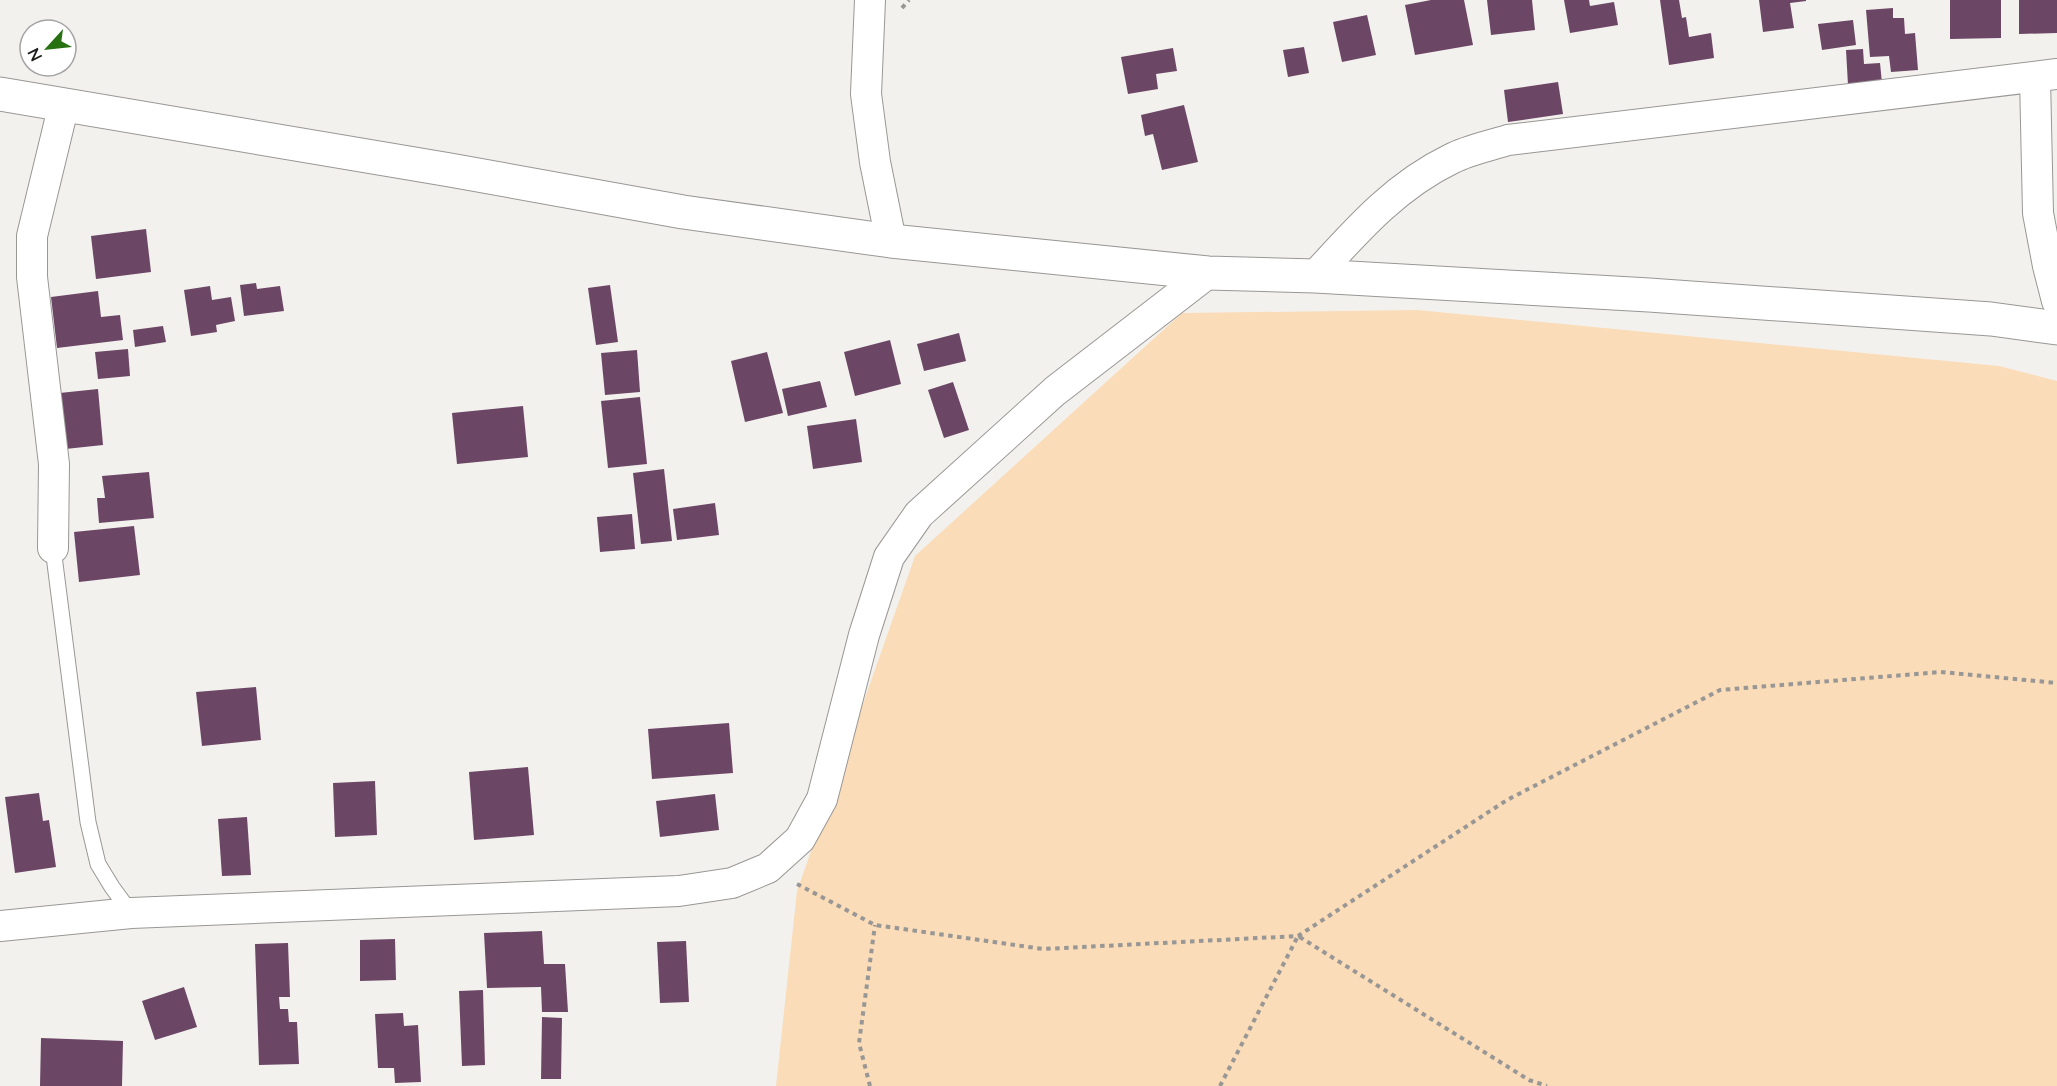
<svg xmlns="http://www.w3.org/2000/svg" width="2057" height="1086" viewBox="0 0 2057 1086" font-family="Lato,sans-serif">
  <rect width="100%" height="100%" fill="#f3f1ee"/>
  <!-- green -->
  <path fill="#fadcb8" d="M 1417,310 L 1999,366 L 2057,381 L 2057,1086 L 776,1086 L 797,891 L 915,556 L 1182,313 Z"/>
  <!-- building -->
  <g fill="#6c4665">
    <path d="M 1431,0 L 1464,0 L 1473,45 L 1415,55 L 1405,5 Z"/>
    <path d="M 1487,0 L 1532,0 L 1535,30 L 1491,35 Z"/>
    <path d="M 1564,0 L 1589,0 L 1590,6 L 1614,2 L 1618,25 L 1570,33 Z"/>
    <path d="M 1660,0 L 1679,0 L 1682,18 L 1686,17 L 1689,37 L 1711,33 L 1714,58 L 1669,65 Z"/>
    <path d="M 1759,0 L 1806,0 L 1806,1 L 1790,3 L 1794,28 L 1763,32 Z"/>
    <path d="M 1950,0 L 2001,0 L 2001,38 L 1950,39 Z"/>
    <path d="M 2019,0 L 2057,0 L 2057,33 L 2019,34 Z"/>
    <path d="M 1893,8 L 1893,18 L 1904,18 L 1905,34 L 1915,33 L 1918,70 L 1891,72 L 1889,56 L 1870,57 L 1866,10 Z"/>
    <path d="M 1367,15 L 1376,55 L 1342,62 L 1333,22 Z"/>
    <path d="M 1853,20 L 1856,45 L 1822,50 L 1818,24 Z"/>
    <path d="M 1304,47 L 1309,73 L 1288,77 L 1283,50 Z"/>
    <path d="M 1173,48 L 1177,71 L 1156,74 L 1158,89 L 1128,94 L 1121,57 Z"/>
    <path d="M 1863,49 L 1864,64 L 1880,63 L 1882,83 L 1848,85 L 1846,50 Z"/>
    <path d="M 1558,82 L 1563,114 L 1508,122 L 1504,90 Z"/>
    <path d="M 1184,105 L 1198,162 L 1162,170 L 1153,134 L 1145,136 L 1141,115 Z"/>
    <path d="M 146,229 L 151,272 L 96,279 L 91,236 Z"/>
    <path d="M 256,283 L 257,289 L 280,286 L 284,311 L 244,316 L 240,285 Z"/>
    <path d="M 610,285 L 618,342 L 596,345 L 588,288 Z"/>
    <path d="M 210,286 L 212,300 L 231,297 L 235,321 L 216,325 L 217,332 L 191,336 L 184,290 Z"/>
    <path d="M 98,291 L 101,317 L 120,315 L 123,340 L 57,348 L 51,297 Z"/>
    <path d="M 163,326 L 166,342 L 135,347 L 133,330 Z"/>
    <path d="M 959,333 L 966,361 L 924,371 L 917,344 Z"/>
    <path d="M 890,340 L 901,384 L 855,396 L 844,352 Z"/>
    <path d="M 128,349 L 130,376 L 98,379 L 95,352 Z"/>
    <path d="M 637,350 L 640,392 L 605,395 L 601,353 Z"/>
    <path d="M 767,352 L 783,413 L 745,422 L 731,361 Z"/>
    <path d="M 820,381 L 827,407 L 788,416 L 782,389 Z"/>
    <path d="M 953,382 L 969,430 L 944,438 L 928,390 Z"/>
    <path d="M 98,389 L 103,445 L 56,450 L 50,394 Z"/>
    <path d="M 640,397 L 647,464 L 608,468 L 601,401 Z"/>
    <path d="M 523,406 L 528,457 L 457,464 L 452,413 Z"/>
    <path d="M 856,419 L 862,462 L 813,469 L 807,426 Z"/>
    <path d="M 664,469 L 672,541 L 641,544 L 633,473 Z"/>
    <path d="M 149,472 L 154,518 L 99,523 L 97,498 L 105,498 L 102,476 Z"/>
    <path d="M 715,503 L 719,535 L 677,540 L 673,509 Z"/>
    <path d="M 632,514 L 635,549 L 600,552 L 597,517 Z"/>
    <path d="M 134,526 L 140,575 L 79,582 L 74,532 Z"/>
    <path d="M 256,687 L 261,740 L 202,746 L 196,692 Z"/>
    <path d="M 729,723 L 733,773 L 652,779 L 648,729 Z"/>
    <path d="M 528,767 L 534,835 L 474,840 L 469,772 Z"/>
    <path d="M 375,781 L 377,835 L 335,837 L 333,783 Z"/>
    <path d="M 39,793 L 43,821 L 49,820 L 56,867 L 15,873 L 5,797 Z"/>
    <path d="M 715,794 L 719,830 L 660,837 L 656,801 Z"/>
    <path d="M 247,817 L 251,875 L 222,876 L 218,819 Z"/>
    <path d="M 542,931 L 544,964 L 565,964 L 568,1012 L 542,1012 L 541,987 L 487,988 L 484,933 Z"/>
    <path d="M 395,939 L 396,980 L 360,981 L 360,940 Z"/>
    <path d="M 686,941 L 689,1002 L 660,1003 L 657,942 Z"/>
    <path d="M 288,943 L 290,997 L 279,997 L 280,1009 L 288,1009 L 289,1022 L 297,1022 L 299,1064 L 259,1065 L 255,944 Z"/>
    <path d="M 184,987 L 197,1027 L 155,1040 L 142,1001 Z"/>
    <path d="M 483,990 L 485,1065 L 462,1066 L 459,991 Z"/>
    <path d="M 403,1013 L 404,1026 L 418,1025 L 421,1082 L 395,1083 L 394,1068 L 378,1068 L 375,1014 Z"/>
    <path d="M 542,1017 L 562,1018 L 561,1079 L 541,1079 Z"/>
    <path d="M 41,1038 L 123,1041 L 122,1086 L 40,1086 Z"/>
  </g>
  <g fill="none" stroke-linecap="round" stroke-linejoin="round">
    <!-- service casing -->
    <g stroke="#999795" stroke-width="17">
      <path id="service" d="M 53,548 L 88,822 L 98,864 L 112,887 L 131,913"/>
    </g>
    <!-- minor casing -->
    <g stroke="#999795" stroke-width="32">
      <g id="minor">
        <path d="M 870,0 L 866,94 L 875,162 L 891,241"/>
        <path d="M 2035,78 L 2038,213 L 2048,266 L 2057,301"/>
        <path d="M 1315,276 C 1356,231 1395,186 1451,159 C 1468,150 1489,146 1508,140 L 2057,74"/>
        <path d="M 53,548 L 54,464 L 32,277 L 32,236 L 64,104"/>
        <path d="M 0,926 L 131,913 L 679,891 L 732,883 L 768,868 L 800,839 L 822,799 L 864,635 L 889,557 L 919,514 L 1055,391 L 1208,273"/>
      </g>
    </g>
    <!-- tertiary casing -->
    <g stroke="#999795" stroke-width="35">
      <path id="tertiary" d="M 0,94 L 450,170 L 683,212 L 891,241 L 1208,273 L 1315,276 L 1649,295 L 1991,319 L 2057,328"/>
    </g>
    <!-- path -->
    <g stroke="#989795" stroke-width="4" stroke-dasharray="4.5 4.5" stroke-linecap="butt">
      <path d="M 902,8 L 909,0"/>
      <path d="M 797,884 L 875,925 L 1043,949 L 1298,936 L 1507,800 L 1720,690 L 1941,672 L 2057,683"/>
      <path d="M 870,1086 L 859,1043 L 875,925"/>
      <path d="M 1220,1086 L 1298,936 L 1529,1080 L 1547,1086"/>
    </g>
    <!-- service -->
    <use href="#service" stroke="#fff" stroke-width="15"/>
    <!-- minor -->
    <use href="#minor" stroke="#fff" stroke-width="30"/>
    <!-- tertiary -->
    <use href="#tertiary" stroke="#fff" stroke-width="33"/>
  </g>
  <!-- north arrow -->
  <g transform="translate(48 48) rotate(243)"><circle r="28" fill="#ffffff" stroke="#a3a3a3" stroke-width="1.5"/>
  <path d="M0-4.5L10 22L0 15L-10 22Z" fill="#287113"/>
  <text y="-9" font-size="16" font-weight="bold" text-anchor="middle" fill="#1a1a19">N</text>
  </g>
</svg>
